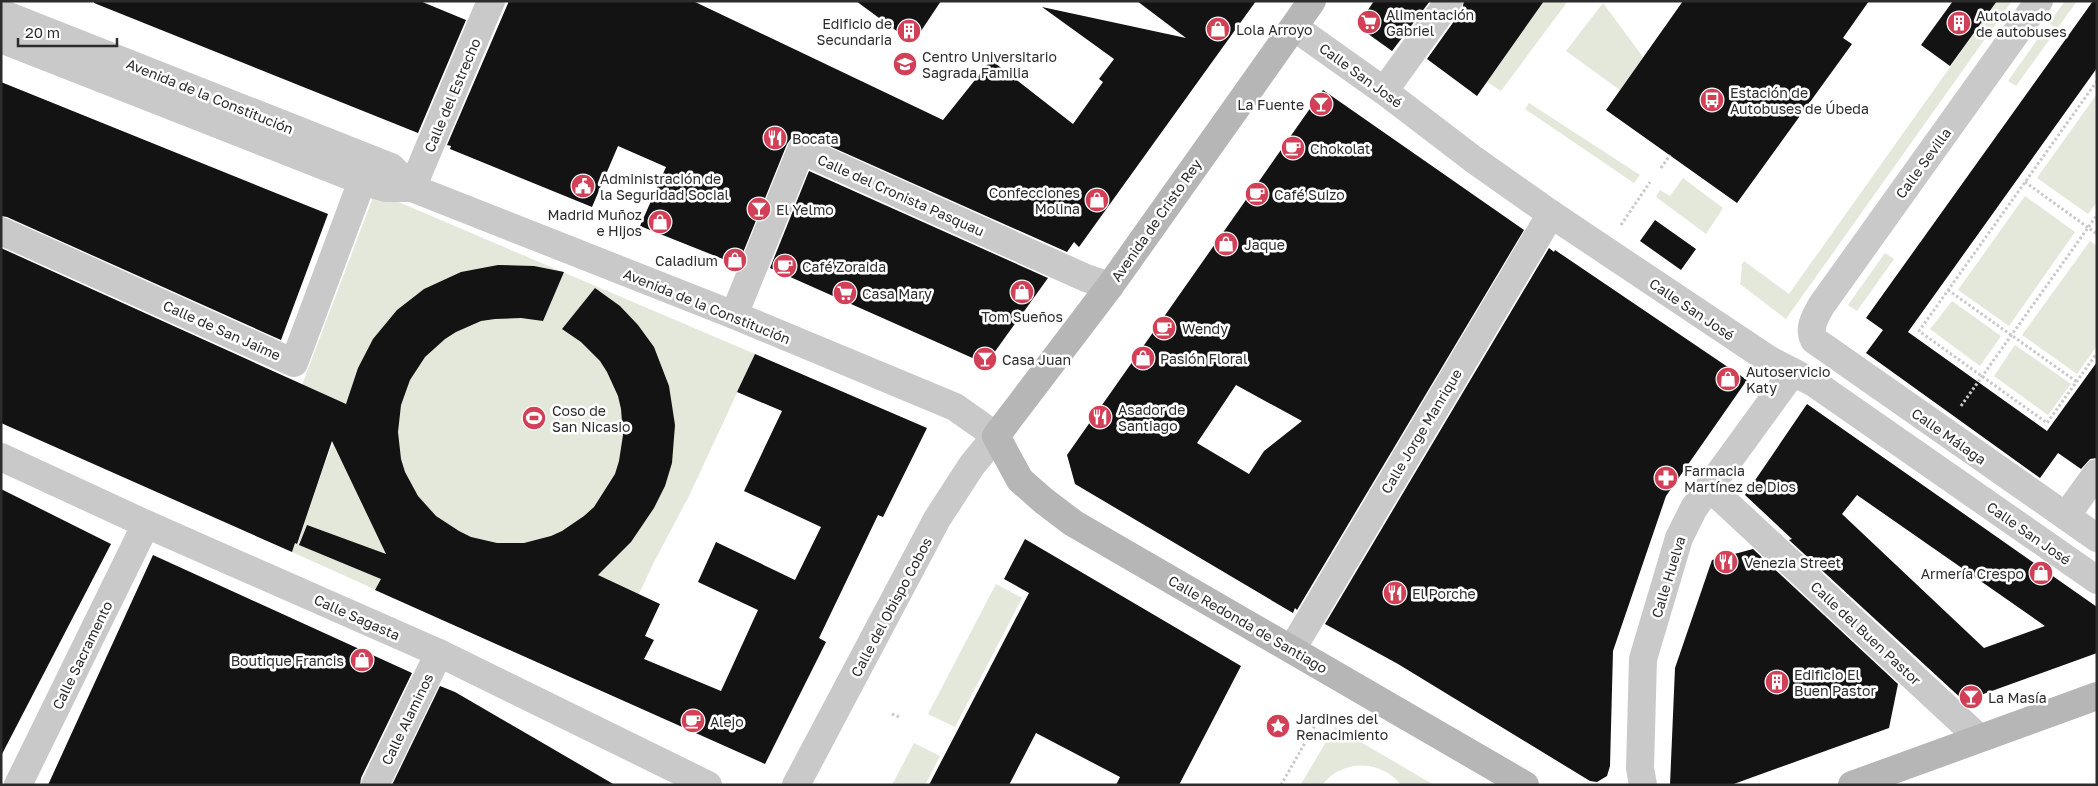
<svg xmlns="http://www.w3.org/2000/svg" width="2098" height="786" viewBox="0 0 2098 786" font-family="'Golos Text',sans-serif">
  <rect width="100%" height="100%" fill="#fff"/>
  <!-- green -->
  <g fill="#e3e8db">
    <path d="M 1544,1 L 1568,1 L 1501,91 L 1487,82 Z"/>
    <path d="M 1997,1 L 2012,1 L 1786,319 L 1740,284 L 1742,267 L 1741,266 L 1744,261 L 1789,294 Z"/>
    <path d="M 2065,1 L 2077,1 L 2057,29 L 2049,23 Z"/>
    <path d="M 1603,3 L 1643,57 L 1620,90 L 1566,51 Z"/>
    <path d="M 2044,30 L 2052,36 L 2016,86 L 2008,81 Z"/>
    <path d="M 2097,94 L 2097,202 L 2088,214 L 2037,178 Z"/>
    <path d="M 1529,103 L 1640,175 L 1634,183 L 1525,109 Z"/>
    <path d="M 1683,178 L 1723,208 L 1706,234 L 1656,197 L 1660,190 L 1670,196 Z"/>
    <path d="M 375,192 L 755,354 L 689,496 L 654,562 L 629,615 L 423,611 L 292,552 L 347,405 L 302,385 Z"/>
    <path d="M 2025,196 L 2075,232 L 2009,326 L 1958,290 Z"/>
    <path d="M 2090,241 L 2097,246 L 2097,346 L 2077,374 L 2022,335 Z"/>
    <path d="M 1885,253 L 1894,259 L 1857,311 L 1848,305 Z"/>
    <path d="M 1952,301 L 2001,336 L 1980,366 L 1930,329 Z"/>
    <path d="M 2015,345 L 2071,384 L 2048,415 L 1994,376 Z"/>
    <path d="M 996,584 L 1022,598 L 955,727 L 928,714 Z"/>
    <path d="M 1335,727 L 1434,785 L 1401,785 C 1381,759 1342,759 1322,785 L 1301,784 Z"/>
    <path d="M 914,743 L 940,756 L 925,785 L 892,785 Z"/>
  </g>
  <!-- building -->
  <g fill="#131313" fill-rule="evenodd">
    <path d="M 94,1 L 420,1 L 466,20 L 418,133 L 94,3 Z"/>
    <path d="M 509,1 L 693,1 L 943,120 L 991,60 L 1073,124 L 1103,82 L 1099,79 L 1114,59 L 1042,7 L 1186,38 L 1137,1 L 1256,1 L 1079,247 L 1074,242 L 1067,252 L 807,136 L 800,134 L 792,137 L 787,144 L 738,265 L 640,226 L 666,167 L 618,146 L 592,207 L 450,149 L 451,146 L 447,145 Z"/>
    <path d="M 856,1 L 941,1 L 913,43 Z"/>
    <path d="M 1374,1 L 1430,1 L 1392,51 L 1357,26 Z"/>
    <path d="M 1464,1 L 1544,1 L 1477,96 L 1427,59 L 1462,10 Z"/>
    <path d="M 1683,1 L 1869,1 L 1843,38 L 1852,44 L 1737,203 L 1606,110 Z"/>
    <path d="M 1953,1 L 1997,1 L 1950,66 L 1921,45 Z"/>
    <path d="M 2093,1 L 2097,1 L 2097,68 L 1908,332 L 2047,431 L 2097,362 L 2097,458 L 2090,459 L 2081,469 L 2058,453 L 2040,478 L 1866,353 L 1883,330 L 1866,318 Z"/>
    <path d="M 1,82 L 328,214 L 281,340 L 7,217 L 1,216 Z"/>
    <path d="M 1323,90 L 1524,230 L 1297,610 L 1295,608 L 1293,613 L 1075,484 L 1067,455 ZM 1236,385 L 1302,421 L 1264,451 L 1249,474 L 1197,443 Z"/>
    <path d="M 809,171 L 1048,278 L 986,364 L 770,268 Z"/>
    <path d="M 1655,220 L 1696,249 L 1681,270 L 1640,241 Z"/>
    <path d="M 1,248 L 346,404 L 358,368 L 373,339 L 397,310 L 424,289 L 461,272 L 498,265 L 534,266 L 564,272 L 543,321 L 521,318 L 495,319 L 481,321 L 456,332 L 445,339 L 425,357 L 410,380 L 401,405 L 398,432 L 401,459 L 405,472 L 418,496 L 436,516 L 459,531 L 471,537 L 497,543 L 524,543 L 551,536 L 562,531 L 584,516 L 594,507 L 615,474 L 619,461 L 623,435 L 621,409 L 618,396 L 607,372 L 600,361 L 581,342 L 562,329 L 595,288 L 620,306 L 638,325 L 654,347 L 669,386 L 675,425 L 672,463 L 665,486 L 654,508 L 631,542 L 598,575 L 660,604 L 645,636 L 654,640 L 644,659 L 721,691 L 758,610 L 698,582 L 716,542 L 795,580 L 821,527 L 744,491 L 782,411 L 737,392 L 755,354 L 927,428 L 883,517 L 878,515 L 819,638 L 826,642 L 765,764 L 375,590 L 381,579 L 299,545 L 307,525 L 386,554 L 332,441 L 297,544 L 295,543 L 292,552 L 1,423 Z"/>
    <path d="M 1549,248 L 1554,252 L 1555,250 L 1747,380 L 1666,496 L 1613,651 L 1610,766 L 1607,776 L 1597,782 L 1590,781 L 1398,664 L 1325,624 Z"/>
    <path d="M 1807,404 L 2097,607 L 2097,653 L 1964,701 L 1789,540 L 1792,539 L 1745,495 ZM 1857,495 L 2045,626 L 1984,648 L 1842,514 Z"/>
    <path d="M 1,489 L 111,544 L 1,756 Z"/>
    <path d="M 1025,539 L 1241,666 L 1179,785 L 1116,785 L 1120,777 L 1036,733 L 1009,785 L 929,785 L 1029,593 L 1004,579 Z"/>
    <path d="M 1753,549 L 1898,684 L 1889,728 L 1731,785 L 1670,785 L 1675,668 L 1712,560 Z"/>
    <path d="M 153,555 L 412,673 L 361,778 L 360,785 L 48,785 Z"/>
    <path d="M 440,686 L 455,692 L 615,785 L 392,785 Z"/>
  </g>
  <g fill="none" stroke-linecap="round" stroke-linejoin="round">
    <!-- path -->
    <g stroke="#c9c9c9" stroke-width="3" stroke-dasharray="2.5 2.5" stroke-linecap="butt">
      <path d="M 2097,81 L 1919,331 L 2047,423 L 2097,353"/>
      <path d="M 1661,168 L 1670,155"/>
      <path d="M 2025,182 L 2097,234"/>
      <path d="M 1621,225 L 1650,182"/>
      <path d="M 1948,290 L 2077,382"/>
      <path d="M 1961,406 L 2097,215"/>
      <path d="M 892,714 L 899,717"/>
      <path d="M 1281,785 L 1322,713"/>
    </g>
    <!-- street -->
    <g stroke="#c9c9c9" stroke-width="28">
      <path d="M 2039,1 L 1821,306 C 1815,317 1808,328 1814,340 L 2097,538"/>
      <path d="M 1,13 L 391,167 L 412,188"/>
      <path d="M 1294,27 L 1384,91 L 1473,159 L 1551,214 L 1768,359 L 1814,383 L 2097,580"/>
      <path d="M 1,39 L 362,181 L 386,188 L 412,188 L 734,315 L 955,407 L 996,436 L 972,465 L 937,519 L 796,785"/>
      <path d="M 1384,91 L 1449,1"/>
      <path d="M 412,188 L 491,1"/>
      <path d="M 1,231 L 294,363 L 362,181"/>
      <path d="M 734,315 L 801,150 L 1086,278 L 1110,286"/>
      <path d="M 1,457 L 146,524 L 439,653 L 708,785"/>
      <path d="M 1709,487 L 1979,738"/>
      <path d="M 2066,516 L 2097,473"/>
      <path d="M 1292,649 L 1551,214"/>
      <path d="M 18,785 L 146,524"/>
      <path d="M 375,785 L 439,653"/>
      <path d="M 1643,785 L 1640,768 L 1643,659 L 1679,538 L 1694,508 L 1793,372"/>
    </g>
    <!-- secondary -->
    <g stroke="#b6b6b6" stroke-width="28">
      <path d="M 1312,1 L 1110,286 L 996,436 L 1020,480 L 1044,501 L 1073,523 L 1525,785"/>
      <path d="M 1852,785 L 2097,696"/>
    </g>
  </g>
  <!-- icons -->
  <defs>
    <g id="supermarket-disc" transform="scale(1.25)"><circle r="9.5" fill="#d14056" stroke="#fff"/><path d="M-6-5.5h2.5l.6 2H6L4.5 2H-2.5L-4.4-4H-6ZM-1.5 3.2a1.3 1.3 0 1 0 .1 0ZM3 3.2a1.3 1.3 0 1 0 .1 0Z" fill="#fff"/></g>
    <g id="building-disc" transform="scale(1.25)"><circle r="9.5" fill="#d14056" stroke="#fff"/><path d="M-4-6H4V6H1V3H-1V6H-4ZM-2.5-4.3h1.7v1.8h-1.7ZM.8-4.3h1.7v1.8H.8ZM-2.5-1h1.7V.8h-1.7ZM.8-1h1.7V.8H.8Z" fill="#fff"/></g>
    <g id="shop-disc" transform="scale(1.25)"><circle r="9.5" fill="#d14056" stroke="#fff"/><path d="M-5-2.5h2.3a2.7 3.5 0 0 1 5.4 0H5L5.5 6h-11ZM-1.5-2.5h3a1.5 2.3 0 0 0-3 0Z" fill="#fff"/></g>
    <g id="university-disc" transform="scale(1.25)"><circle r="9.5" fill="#d14056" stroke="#fff"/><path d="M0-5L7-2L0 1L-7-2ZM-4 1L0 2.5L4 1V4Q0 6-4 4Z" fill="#fff"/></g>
    <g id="bus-disc" transform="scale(1.25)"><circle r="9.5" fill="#d14056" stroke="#fff"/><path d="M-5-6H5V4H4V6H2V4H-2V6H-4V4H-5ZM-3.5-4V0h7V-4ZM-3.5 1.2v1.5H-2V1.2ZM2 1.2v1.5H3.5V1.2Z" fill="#fff"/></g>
    <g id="bar-disc" transform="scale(1.25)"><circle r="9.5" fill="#d14056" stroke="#fff"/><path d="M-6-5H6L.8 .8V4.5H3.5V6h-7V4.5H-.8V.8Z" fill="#fff"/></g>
    <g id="restaurant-disc" transform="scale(1.25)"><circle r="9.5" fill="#d14056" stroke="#fff"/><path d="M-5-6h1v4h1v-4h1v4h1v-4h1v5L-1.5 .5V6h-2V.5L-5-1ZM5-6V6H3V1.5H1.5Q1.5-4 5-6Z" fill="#fff"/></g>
    <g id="cafe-disc" transform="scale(1.25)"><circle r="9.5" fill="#d14056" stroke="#fff"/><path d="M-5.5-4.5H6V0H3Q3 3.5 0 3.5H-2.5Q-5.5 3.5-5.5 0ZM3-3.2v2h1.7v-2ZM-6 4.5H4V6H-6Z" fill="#fff"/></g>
    <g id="civic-disc" transform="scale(1.25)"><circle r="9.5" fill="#d14056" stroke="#fff"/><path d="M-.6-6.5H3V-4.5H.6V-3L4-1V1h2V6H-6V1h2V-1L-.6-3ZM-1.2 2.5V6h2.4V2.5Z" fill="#fff"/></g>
    <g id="stadium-disc" transform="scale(1.25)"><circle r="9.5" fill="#d14056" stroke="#fff"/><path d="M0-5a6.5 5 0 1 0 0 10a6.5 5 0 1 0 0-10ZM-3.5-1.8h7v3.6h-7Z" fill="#fff"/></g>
    <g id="pharmacy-disc" transform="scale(1.25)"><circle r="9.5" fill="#d14056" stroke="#fff"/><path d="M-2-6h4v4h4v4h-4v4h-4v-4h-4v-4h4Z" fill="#fff"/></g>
    <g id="sight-disc" transform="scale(1.25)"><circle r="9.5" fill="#d14056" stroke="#fff"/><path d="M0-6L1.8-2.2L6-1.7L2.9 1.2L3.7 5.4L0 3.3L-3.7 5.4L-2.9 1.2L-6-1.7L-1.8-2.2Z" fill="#fff"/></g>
  </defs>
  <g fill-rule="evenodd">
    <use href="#supermarket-disc" x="1369" y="22"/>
    <use href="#building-disc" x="1959" y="23"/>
    <use href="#shop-disc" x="1218" y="29"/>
    <use href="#building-disc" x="909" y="31"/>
    <use href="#university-disc" x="905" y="64"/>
    <use href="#bus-disc" x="1712" y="100"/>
    <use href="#bar-disc" x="1321" y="104"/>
    <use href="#restaurant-disc" x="775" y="138"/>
    <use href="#cafe-disc" x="1293" y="148"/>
    <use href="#civic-disc" x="583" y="186"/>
    <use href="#cafe-disc" x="1257" y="194"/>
    <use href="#shop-disc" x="1097" y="200"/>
    <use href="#bar-disc" x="759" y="209"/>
    <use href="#shop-disc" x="660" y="222"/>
    <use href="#shop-disc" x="1226" y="244"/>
    <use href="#shop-disc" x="735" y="260"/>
    <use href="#cafe-disc" x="785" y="266"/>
    <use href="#shop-disc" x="1022" y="292"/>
    <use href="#supermarket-disc" x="845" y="293"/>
    <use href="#cafe-disc" x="1164" y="328"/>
    <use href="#shop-disc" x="1143" y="358"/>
    <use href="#bar-disc" x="985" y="359"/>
    <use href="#shop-disc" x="1728" y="379"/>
    <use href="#restaurant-disc" x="1100" y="417"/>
    <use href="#stadium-disc" x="534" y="418"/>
    <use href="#pharmacy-disc" x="1666" y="478"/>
    <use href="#restaurant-disc" x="1726" y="562"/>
    <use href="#shop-disc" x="2041" y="573"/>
    <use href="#restaurant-disc" x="1395" y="593"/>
    <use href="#shop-disc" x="362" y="660"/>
    <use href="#building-disc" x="1777" y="682"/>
    <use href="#bar-disc" x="1971" y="697"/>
    <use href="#cafe-disc" x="693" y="721"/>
    <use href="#sight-disc" x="1278" y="726"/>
  </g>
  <g text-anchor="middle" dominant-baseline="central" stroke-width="5" stroke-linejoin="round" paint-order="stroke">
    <!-- poi labels -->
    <g font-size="14" fill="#2c2c2c" stroke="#fff" text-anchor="start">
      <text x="1386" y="14">Alimentación<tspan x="1386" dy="16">Gabriel</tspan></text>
      <text x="1976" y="15">Autolavado<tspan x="1976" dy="16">de autobuses</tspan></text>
      <text x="892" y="23" text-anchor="end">Edificio de<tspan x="892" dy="16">Secundaria</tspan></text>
      <text x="1236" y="29">Lola Arroyo</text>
      <text x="922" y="56">Centro Universitario<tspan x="922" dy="16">Sagrada Familia</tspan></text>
      <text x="1730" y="92">Estación de<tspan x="1730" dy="16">Autobuses de Úbeda</tspan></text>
      <text x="1304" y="104" text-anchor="end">La Fuente</text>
      <text x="792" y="138">Bocata</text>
      <text x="1310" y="148">Chokolat</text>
      <text x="600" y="178">Administración de<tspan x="600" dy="16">la Seguridad Social</tspan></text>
      <text x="1080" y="192" text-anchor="end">Confecciones<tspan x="1080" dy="16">Molina</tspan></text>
      <text x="1274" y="194">Café Suizo</text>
      <text x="776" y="209">El Yelmo</text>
      <text x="642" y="214" text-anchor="end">Madrid Muñoz<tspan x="642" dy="16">e Hijos</tspan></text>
      <text x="1244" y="244">Jaque</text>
      <text x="718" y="260" text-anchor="end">Caladium</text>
      <text x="802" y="266">Café Zoraida</text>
      <text x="862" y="293">Casa Mary</text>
      <text x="1022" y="316" text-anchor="middle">Tom Sueños</text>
      <text x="1182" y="328">Wendy</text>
      <text x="1160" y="358">Pasión Floral</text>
      <text x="1002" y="359">Casa Juan</text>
      <text x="1746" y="371">Autoservicio<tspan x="1746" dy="16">Katy</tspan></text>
      <text x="1118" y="409">Asador de<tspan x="1118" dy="16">Santiago</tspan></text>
      <text x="552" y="410">Coso de<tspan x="552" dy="16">San Nicasio</tspan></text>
      <text x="1684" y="470">Farmacia<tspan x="1684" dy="16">Martínez de Dios</tspan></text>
      <text x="1744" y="562">Venezia Street</text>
      <text x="2024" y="573" text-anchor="end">Armería Crespo</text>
      <text x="1412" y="593">El Porche</text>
      <text x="344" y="660" text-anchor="end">Boutique Francis</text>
      <text x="1794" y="674">Edificio El<tspan x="1794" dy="16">Buen Pastor</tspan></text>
      <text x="1988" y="697">La Masía</text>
      <text x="1296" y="718">Jardines del<tspan x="1296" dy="16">Renacimiento</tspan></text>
      <text x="710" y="721">Alejo</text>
    </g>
    <!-- street labels -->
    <g font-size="14" fill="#2c2c2c" stroke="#fff">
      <text transform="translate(1361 75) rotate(36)">Calle San José</text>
      <text transform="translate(452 95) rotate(-67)">Calle del Estrecho</text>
      <text transform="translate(210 96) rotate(22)">Avenida de la Constitución</text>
      <text transform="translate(1923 163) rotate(-54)">Calle Sevilla</text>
      <text transform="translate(901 195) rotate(24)">Calle del Cronista Pasquau</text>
      <text transform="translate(1156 220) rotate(-55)">Avenida de Cristo Rey</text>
      <text transform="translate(707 306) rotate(22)">Avenida de la Constitución</text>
      <text transform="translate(1692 309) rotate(34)">Calle San José</text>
      <text transform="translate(222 330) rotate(24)">Calle de San Jaime</text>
      <text transform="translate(1421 431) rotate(-59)">Calle Jorge Manrique</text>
      <text transform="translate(1949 436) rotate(35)">Calle Málaga</text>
      <text transform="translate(2029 533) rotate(35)">Calle San José</text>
      <text transform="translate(1668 577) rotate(-73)">Calle Huelva</text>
      <text transform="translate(891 607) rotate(-62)">Calle del Obispo Cobos</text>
      <text transform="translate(357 617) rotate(24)">Calle Sagasta</text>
      <text transform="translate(1248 624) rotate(30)">Calle Redonda de Santiago</text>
      <text transform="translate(1866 633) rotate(43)">Calle del Buen Pastor</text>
      <text transform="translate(82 655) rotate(-64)">Calle Sacramento</text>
      <text transform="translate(407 719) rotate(-64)">Calle Alaminos</text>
    </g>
  </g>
  <!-- border -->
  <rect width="2098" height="786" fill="none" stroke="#2c2c2c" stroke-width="5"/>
  <!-- scale -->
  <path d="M18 38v8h99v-8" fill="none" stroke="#2c2c2c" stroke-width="2.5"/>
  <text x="25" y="38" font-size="15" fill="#2c2c2c" stroke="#ffffff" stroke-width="4" paint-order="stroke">20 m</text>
</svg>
